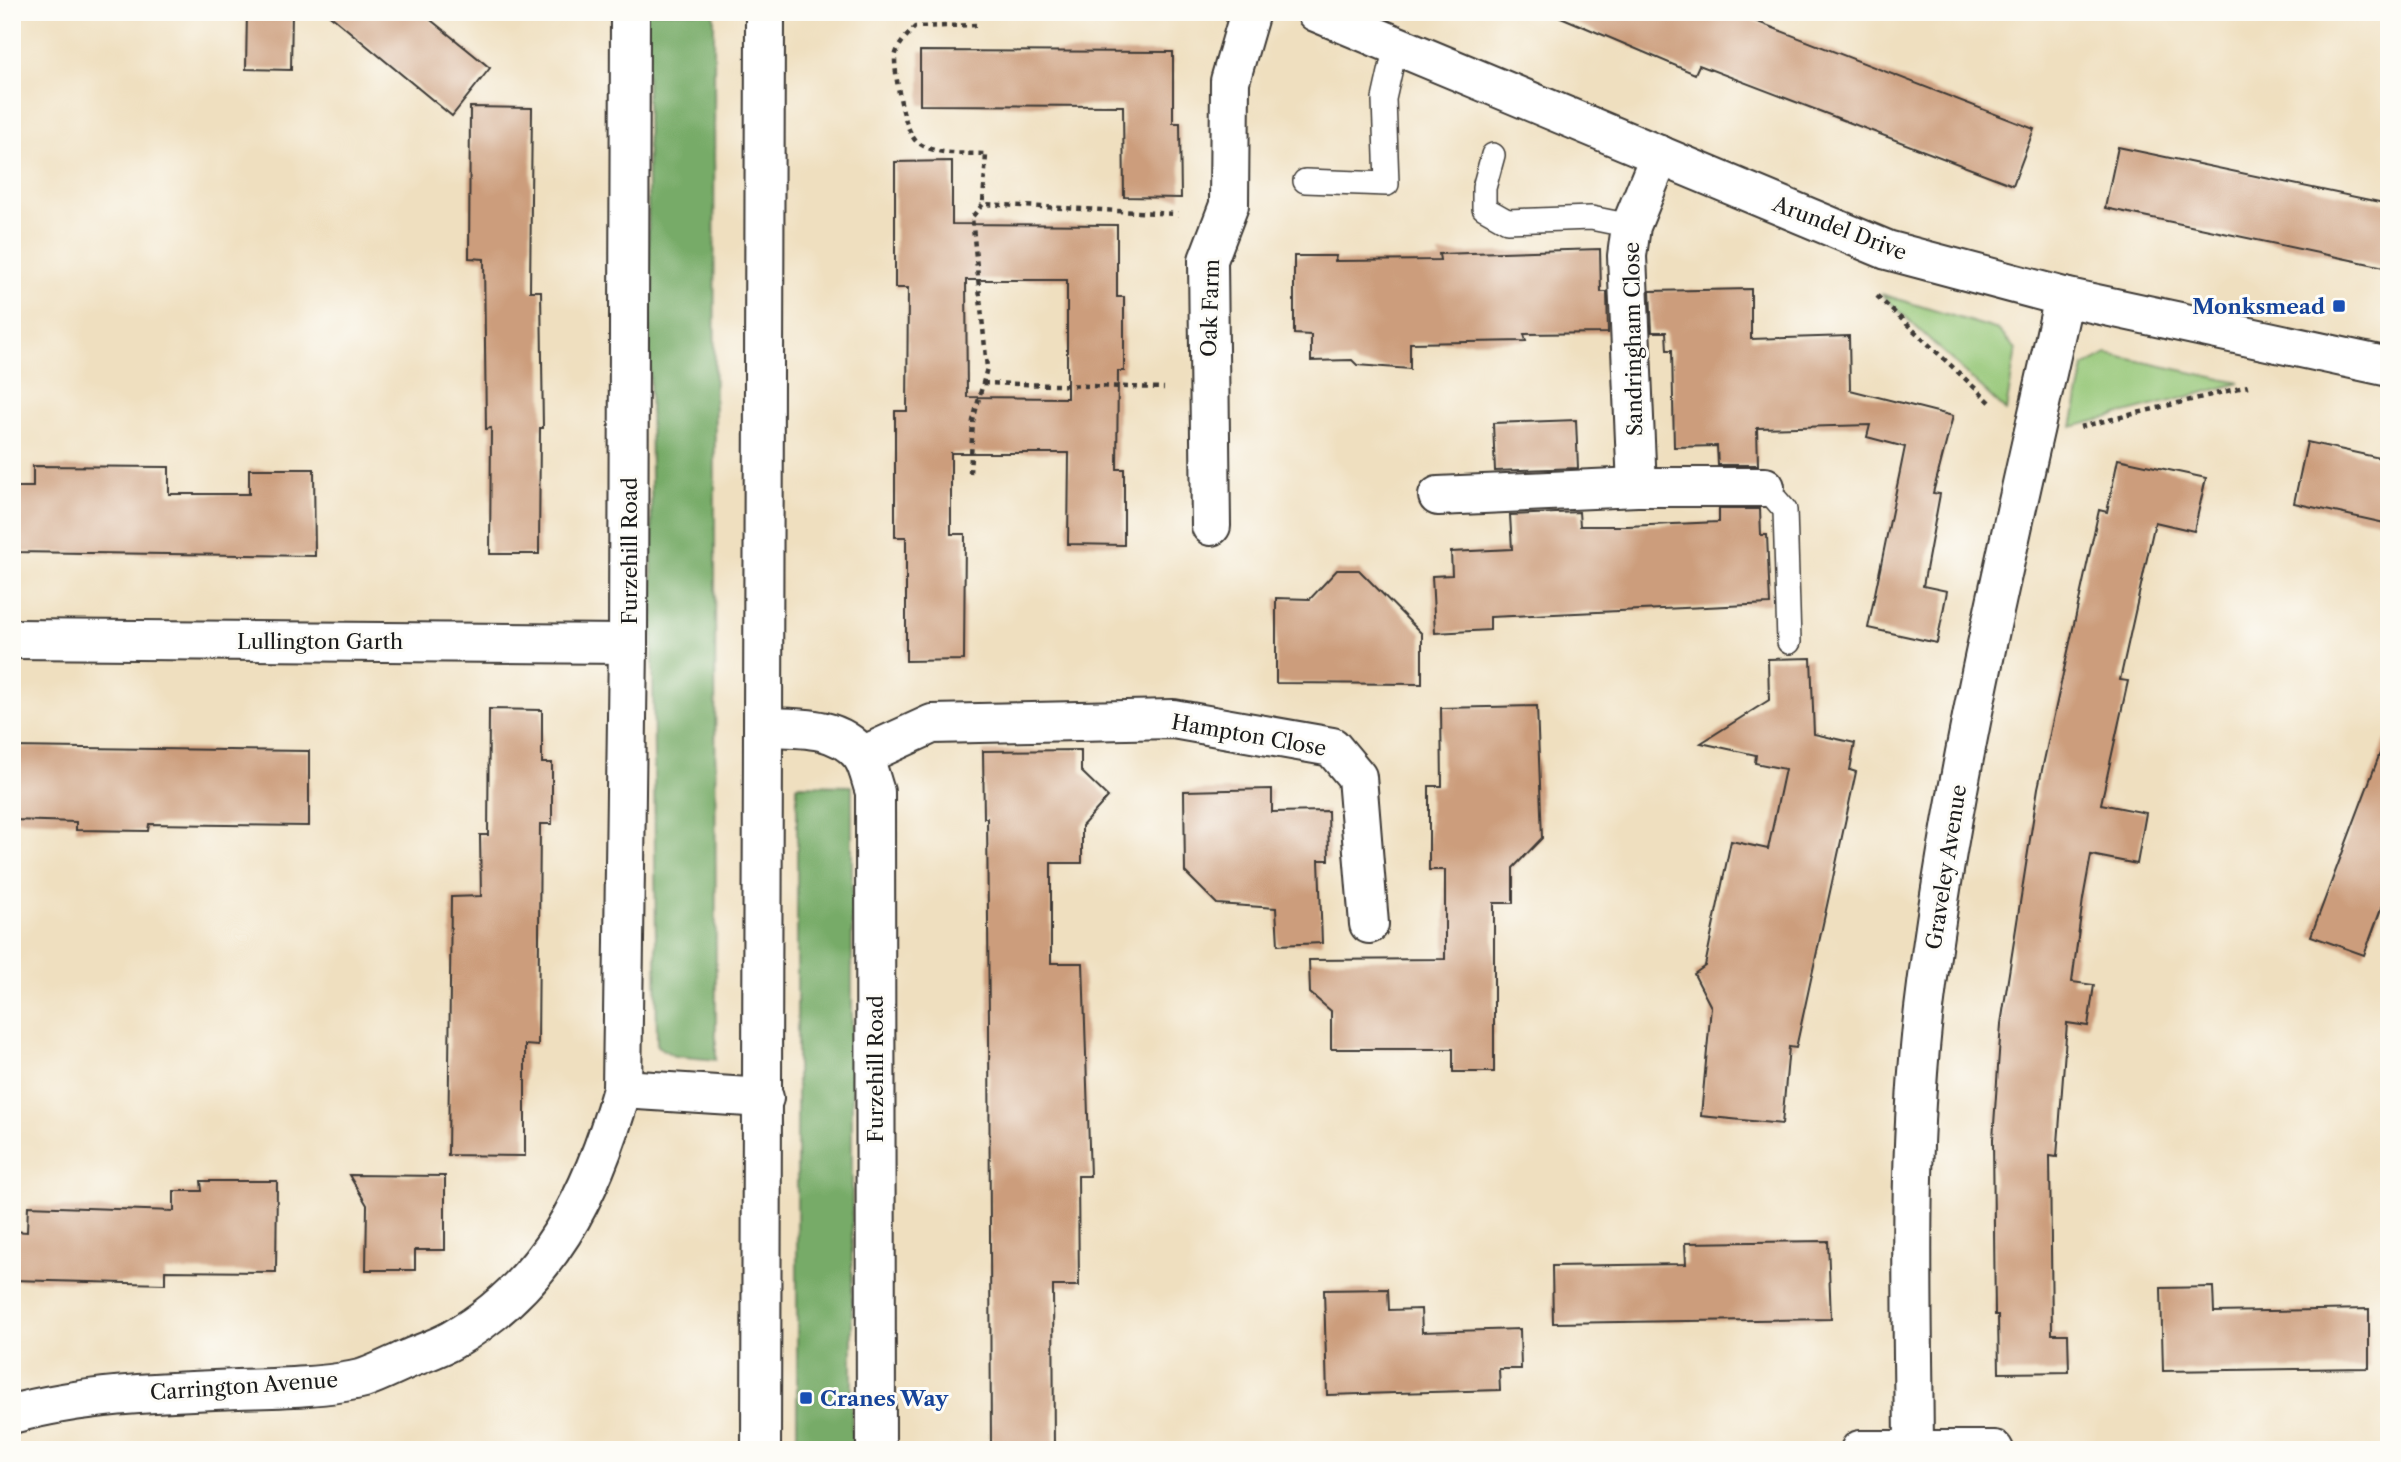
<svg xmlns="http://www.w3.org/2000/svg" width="2401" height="1462" viewBox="0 0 2401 1462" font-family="'Libre Caslon Text',serif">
  <rect width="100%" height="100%" fill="#fdfcf7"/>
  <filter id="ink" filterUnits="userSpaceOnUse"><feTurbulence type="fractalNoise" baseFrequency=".0143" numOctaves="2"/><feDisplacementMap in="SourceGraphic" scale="14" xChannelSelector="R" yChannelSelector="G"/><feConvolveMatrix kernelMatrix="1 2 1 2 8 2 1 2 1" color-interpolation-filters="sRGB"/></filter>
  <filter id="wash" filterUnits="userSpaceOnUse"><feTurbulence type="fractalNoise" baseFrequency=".00686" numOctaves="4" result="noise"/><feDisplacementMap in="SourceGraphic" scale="28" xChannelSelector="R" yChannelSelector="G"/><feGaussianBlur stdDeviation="1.57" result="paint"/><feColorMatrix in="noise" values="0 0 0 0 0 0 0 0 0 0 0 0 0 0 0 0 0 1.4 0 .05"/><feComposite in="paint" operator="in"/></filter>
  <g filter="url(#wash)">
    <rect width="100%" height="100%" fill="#efdfbf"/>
    <!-- green -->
    <g fill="#94c676" stroke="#587149" stroke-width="2">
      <path d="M 1881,294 L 1998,330 L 2016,349 L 2006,411 Z"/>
      <path d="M 2107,354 L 2240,383 L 2072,427 L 2084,367 Z"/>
    </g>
    <!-- forest -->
    <g fill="#77ab67" stroke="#4a6442" stroke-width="2">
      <path d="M 646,12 L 714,12 L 716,1060 L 674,1056 L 657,1046 Z"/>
      <path d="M 797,785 L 852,786 L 852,1450 L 797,1450 Z"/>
    </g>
    <g id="blocks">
      <!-- building -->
      <g fill="#cc9d7b" fill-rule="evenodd">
        <path d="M 247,12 L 292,12 L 291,70 L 246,69 Z"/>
        <path d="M 326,12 L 421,12 L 490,68 L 452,116 Z"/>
        <path d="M 1549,12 L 1732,12 L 2034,129 L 2013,185 L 1699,65 L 1695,74 Z"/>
        <path d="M 920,51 L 1173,52 L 1173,123 L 1180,123 L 1181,198 L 1124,197 L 1123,106 L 920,105 Z"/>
        <path d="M 470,107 L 532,108 L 530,291 L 541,291 L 543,428 L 540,428 L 539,554 L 490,554 L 491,428 L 486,429 L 484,259 L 469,258 Z"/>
        <path d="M 2118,147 L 2389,204 L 2389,268 L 2105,208 Z"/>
        <path d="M 952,161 L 952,224 L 1117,225 L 1117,297 L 1124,297 L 1124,371 L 1118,371 L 1117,469 L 1124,469 L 1124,545 L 1068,544 L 1069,453 L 951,453 L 951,534 L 965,534 L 964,660 L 906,661 L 906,537 L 895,537 L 895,411 L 907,411 L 908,288 L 895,288 L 895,162 ZM 966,280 L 1067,280 L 1067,398 L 967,397 Z"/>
        <path d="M 1600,249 L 1601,292 L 1607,292 L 1608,333 L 1524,334 L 1526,341 L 1410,343 L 1410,369 L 1357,365 L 1352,360 L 1311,361 L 1311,335 L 1294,334 L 1294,256 L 1336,256 L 1335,261 L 1440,260 L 1439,254 Z"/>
        <path d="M 1751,289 L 1751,339 L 1849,336 L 1850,390 L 1953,416 L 1933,493 L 1940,494 L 1923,586 L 1947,591 L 1937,643 L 1868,628 L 1905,447 L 1867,437 L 1870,425 L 1757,428 L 1758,465 L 1718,465 L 1717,446 L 1674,447 L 1672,350 L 1667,350 L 1666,332 L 1652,332 L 1650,291 Z"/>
        <path d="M 1576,420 L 1578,468 L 1495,471 L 1493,423 Z"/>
        <path d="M 2307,442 L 2389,460 L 2389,524 L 2294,503 Z"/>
        <path d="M 2118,459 L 2206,478 L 2194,531 L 2155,522 L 2120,680 L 2128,681 L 2101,804 L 2146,813 L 2137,864 L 2091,855 L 2083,899 L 2072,982 L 2094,985 L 2088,1026 L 2067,1023 L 2057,1157 L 2050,1156 L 2052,1334 L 2068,1334 L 2069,1372 L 1999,1373 L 1998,1315 L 1995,1315 L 1993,1139 L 2001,1024 L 2038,788 L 2099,510 L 2107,512 Z"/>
        <path d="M 33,466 L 169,467 L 169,494 L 249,494 L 249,469 L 314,469 L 315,556 L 12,552 L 12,487 L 33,487 Z"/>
        <path d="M 1719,509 L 1760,509 L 1761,535 L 1767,535 L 1770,604 L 1490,617 L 1490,630 L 1435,633 L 1432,576 L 1452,575 L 1451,552 L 1512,549 L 1510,515 L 1579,512 L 1580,526 L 1627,526 L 1719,522 Z"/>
        <path d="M 1337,570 L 1359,570 L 1422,634 L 1422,684 L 1276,683 L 1276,598 L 1310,599 Z"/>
        <path d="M 1811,658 L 1814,734 L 1855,743 L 1850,770 L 1856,772 L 1796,1048 L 1789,1047 L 1782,1124 L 1701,1116 L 1711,1007 L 1694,974 L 1705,966 L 1731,841 L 1768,849 L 1785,769 L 1755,763 L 1756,755 L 1701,743 L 1769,700 L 1768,659 Z"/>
        <path d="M 1537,706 L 1542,838 L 1513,868 L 1513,903 L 1494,903 L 1494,1072 L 1453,1072 L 1453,1049 L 1331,1049 L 1331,1011 L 1310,993 L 1309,960 L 1445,959 L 1445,870 L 1429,870 L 1429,786 L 1442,786 L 1441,708 Z"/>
        <path d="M 489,709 L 542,710 L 542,763 L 552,763 L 552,824 L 540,824 L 538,1046 L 525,1045 L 525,1156 L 448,1155 L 451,897 L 481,896 L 480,835 L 488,835 Z"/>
        <path d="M 2385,740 L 2389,741 L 2389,887 L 2364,955 L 2311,936 Z"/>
        <path d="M 12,747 L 309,751 L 309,826 L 149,824 L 148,831 L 76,830 L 76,822 L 12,820 Z"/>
        <path d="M 1081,750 L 1081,771 L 1108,797 L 1082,826 L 1082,863 L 1051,863 L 1051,963 L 1083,963 L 1090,1176 L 1078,1176 L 1079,1286 L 1053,1286 L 1054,1450 L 991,1450 L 989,1022 L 987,818 L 984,818 L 983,751 Z"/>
        <path d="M 1272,789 L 1272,812 L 1328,811 L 1329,860 L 1319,860 L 1322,943 L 1278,945 L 1276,908 L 1217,904 L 1185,872 L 1184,791 Z"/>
        <path d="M 349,1175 L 445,1176 L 445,1250 L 415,1250 L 415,1270 L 366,1270 L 367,1205 Z"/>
        <path d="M 201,1181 L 277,1181 L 276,1272 L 165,1271 L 165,1284 L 12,1280 L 12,1231 L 27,1232 L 28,1206 L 174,1211 L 174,1191 L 202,1191 Z"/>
        <path d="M 1828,1241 L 1831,1319 L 1553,1323 L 1552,1266 L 1686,1264 L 1685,1243 Z"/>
        <path d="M 2213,1287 L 2214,1312 L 2369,1309 L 2369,1368 L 2163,1371 L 2161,1288 Z"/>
        <path d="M 1388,1289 L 1389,1310 L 1421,1309 L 1422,1332 L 1520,1329 L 1521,1369 L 1499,1369 L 1500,1390 L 1327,1395 L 1324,1290 Z"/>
      </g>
    </g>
  </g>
  <g filter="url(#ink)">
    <use href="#blocks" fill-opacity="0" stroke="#3c3934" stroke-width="2"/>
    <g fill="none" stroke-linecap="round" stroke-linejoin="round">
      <!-- service casing -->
      <g stroke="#3c3934" stroke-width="26">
        <g id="service">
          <path d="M 1493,155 L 1484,188 L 1484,208 L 1507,221 L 1591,218 L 1631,226"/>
          <path d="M 1305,181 L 1387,184 L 1384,99 L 1396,45"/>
          <path d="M 1765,487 L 1785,510 L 1789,642"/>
        </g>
      </g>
      <!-- minor casing -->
      <g stroke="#3c3934" stroke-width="42">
        <g id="minor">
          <path d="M 1316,12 L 1887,250 L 2064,297 L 2389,367"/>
          <path d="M 1637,487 L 1627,256 L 1631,226 L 1660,155"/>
          <path d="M 1438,496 L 1637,487 L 1765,487"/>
          <path d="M 1211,526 L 1208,260 L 1229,205 L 1230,81 L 1250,12"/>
          <path d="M 12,639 L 628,644"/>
          <path d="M 763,727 C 797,728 838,725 861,755 C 868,764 871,781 875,792 L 876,1450"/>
          <path d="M 862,756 L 932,724 L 1173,719 L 1332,747 L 1357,777 L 1369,924"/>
          <path d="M 622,1089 L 764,1098"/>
          <path d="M 12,1414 C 86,1394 162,1392 238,1389 C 274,1388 329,1387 364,1378 C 379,1373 394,1365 408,1359 C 422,1353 438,1348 452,1340 C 549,1284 593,1193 622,1089 L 628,644 L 630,12"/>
          <path d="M 1914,1447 C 1913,1301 1907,1154 1924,1009 C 1953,769 2012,533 2064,297"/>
          <path d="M 1860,1450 L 1994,1450"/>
        </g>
      </g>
      <!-- tertiary casing -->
      <g stroke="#3c3934" stroke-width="42">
        <path id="tertiary" d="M 761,1450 L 765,12"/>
      </g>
      <!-- path -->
      <g stroke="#3c3934" stroke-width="4.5" stroke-dasharray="5 5" stroke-linecap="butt">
        <path d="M 976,25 L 915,27 C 907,36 896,46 895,59 C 895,77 904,131 917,142 C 936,156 964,153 986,154 L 983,204"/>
        <path d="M 1877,296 L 1993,405"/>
        <path d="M 983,383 L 1164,388"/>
        <path d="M 2080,427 L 2248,386"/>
        <path d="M 970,473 L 973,421 L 987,368 L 972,217 L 983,204 L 1178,214"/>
      </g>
      <!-- service -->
      <use href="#service" stroke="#fff" stroke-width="23"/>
      <!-- minor -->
      <use href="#minor" stroke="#fff" stroke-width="38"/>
      <!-- tertiary -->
      <use href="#tertiary" stroke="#fff" stroke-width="38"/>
    </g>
  </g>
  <!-- markers -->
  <g fill="#1a4fb4" stroke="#fdfcf7" stroke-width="2.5">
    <rect x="2332" y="299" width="14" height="14" rx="3.5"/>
    <rect x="799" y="1391" width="14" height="14" rx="3.5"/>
  </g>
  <g text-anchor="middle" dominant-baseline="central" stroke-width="6" stroke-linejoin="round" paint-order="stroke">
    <!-- street labels -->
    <g font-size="21" fill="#1c1c1c" stroke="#fdfcf7">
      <text transform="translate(1840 228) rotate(21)">Arundel Drive</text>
      <text transform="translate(1210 308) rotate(-88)">Oak Farm</text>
      <text transform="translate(1633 339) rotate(-91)">Sandringham Close</text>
      <text transform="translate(629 551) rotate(-90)">Furzehill Road</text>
      <text x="320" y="641">Lullington Garth</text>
      <text transform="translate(1249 735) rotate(10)">Hampton Close</text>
      <text transform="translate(1946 867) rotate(-81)">Graveley Avenue</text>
      <text transform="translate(875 1069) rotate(-90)">Furzehill Road</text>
      <text transform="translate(244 1386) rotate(-4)">Carrington Avenue</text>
    </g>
    <!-- transit labels -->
    <g font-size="21" font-weight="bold" fill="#164399" stroke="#fdfcf7" text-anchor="end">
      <text x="2325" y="306">Monksmead</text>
      <text x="820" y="1398" text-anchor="start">Cranes Way</text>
    </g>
  </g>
  <!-- margin -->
  <rect width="2401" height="1462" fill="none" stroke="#fdfcf7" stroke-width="42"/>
</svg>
